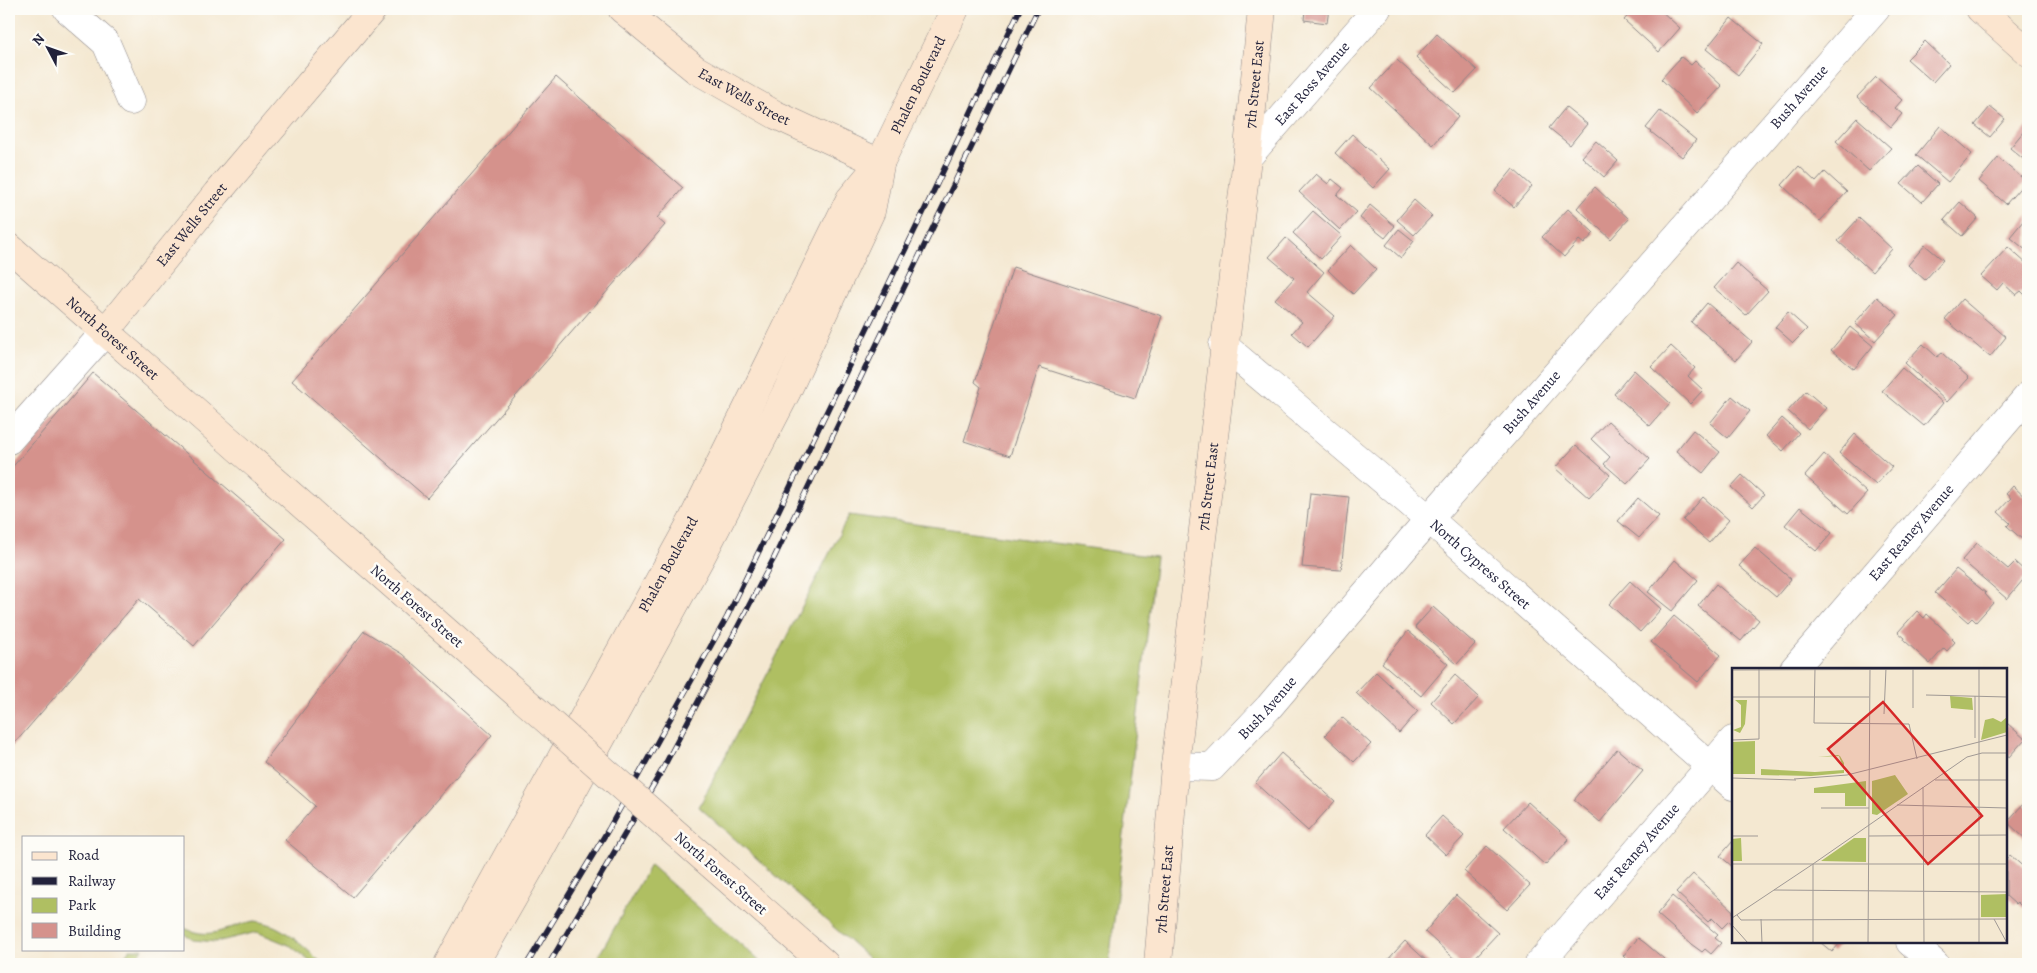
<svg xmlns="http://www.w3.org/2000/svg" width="2037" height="973" viewBox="0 0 2037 973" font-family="Alegreya,serif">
  <rect width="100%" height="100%" fill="#fdfcf7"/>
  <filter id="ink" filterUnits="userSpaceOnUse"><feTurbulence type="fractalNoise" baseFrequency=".02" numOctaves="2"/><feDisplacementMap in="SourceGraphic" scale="10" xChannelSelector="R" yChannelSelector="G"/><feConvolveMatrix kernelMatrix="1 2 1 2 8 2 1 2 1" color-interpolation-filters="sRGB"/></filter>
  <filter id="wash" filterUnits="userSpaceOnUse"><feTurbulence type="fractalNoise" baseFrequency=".0096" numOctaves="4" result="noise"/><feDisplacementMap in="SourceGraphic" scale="20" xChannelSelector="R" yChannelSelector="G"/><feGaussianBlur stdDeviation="1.12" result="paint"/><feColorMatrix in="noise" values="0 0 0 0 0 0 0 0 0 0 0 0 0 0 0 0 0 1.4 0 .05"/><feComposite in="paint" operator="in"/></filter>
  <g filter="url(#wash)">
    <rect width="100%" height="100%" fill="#f4e8d1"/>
    <!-- green -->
    <g fill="#afbf62" stroke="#68704e">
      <path d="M 849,515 L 1156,557 L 1109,964 L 875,964 L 699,807 Z"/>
      <path d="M 650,865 L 763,964 L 594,964 Z"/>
      <path d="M 255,921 C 284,924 302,946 323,964 L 313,964 L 291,946 L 257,932 L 216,942 L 193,940 L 184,934 L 184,928 C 214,942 227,925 255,921 Z"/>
      <path d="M 130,949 L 143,949 L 132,964 L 118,964 Z"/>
    </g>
    <g id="blocks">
      <!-- building -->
      <g fill="#d5928c">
        <path d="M 1305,9 L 1329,9 L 1327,23 L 1304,20 Z"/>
        <path d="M 1634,9 L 1659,9 L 1680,28 L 1659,52 L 1624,20 Z"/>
        <path d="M 1731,18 L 1763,44 L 1738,75 L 1706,49 Z"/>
        <path d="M 1437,34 L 1477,70 L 1455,93 L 1416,57 Z"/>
        <path d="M 1925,41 L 1949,64 L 1933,82 L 1907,59 Z"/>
        <path d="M 1681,57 L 1691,65 L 1695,61 L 1722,86 L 1697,113 L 1661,79 Z"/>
        <path d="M 1397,60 L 1459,116 L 1433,145 L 1371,88 Z"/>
        <path d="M 556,77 L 683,188 L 657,218 L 665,225 L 427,498 L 292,381 Z"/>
        <path d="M 1876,77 L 1902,100 L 1895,108 L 1902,114 L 1891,127 L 1857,97 Z"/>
        <path d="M 1566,107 L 1587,124 L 1570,145 L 1549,128 Z"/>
        <path d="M 1990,107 L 2005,119 L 1990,137 L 1975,125 Z"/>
        <path d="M 1660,111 L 1696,140 L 1682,157 L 1646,128 Z"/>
        <path d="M 1857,118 L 1891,148 L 1869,171 L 1836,141 Z"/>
        <path d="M 1940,126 L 1972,154 L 1948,182 L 1916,155 Z"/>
        <path d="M 2028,126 L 2028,163 L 2010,148 Z"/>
        <path d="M 1352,134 L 1390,169 L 1373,188 L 1335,153 Z"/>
        <path d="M 1596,141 L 1618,161 L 1604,177 L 1582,157 Z"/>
        <path d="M 1998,158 L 2026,181 L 2006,204 L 1979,181 Z"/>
        <path d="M 1799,166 L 1816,182 L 1825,172 L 1847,192 L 1820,221 L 1782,185 Z"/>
        <path d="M 1918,166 L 1938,184 L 1922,202 L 1901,184 Z"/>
        <path d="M 1513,169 L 1532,186 L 1514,207 L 1495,191 Z"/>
        <path d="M 1316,174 L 1328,184 L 1332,179 L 1343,188 L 1337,195 L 1357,212 L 1340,230 L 1299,192 Z"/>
        <path d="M 1595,187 L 1629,219 L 1611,239 L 1577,208 Z"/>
        <path d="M 1414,200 L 1432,216 L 1414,235 L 1397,220 Z"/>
        <path d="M 1960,202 L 1978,218 L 1962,236 L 1944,220 Z"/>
        <path d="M 1370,205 L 1395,226 L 1385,238 L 1360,218 Z"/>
        <path d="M 1568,209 L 1594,233 L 1584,244 L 1579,240 L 1564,257 L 1542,237 Z"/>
        <path d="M 1313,211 L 1342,236 L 1321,259 L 1293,233 Z"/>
        <path d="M 2028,215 L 2028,252 L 2010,237 Z"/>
        <path d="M 1859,218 L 1892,249 L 1872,272 L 1838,241 Z"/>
        <path d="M 1399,229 L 1414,241 L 1401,258 L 1386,245 Z"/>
        <path d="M 1286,238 L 1324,272 L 1307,292 L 1335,316 L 1308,347 L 1292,333 L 1302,322 L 1275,299 L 1294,278 L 1269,257 Z"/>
        <path d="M 1351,245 L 1376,269 L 1353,294 L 1328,270 Z"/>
        <path d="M 1925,245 L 1943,260 L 1925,280 L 1908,265 Z"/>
        <path d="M 2008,247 L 2028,265 L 2028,298 L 2021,291 L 2016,295 L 2003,283 L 1997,290 L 1981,276 Z"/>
        <path d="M 1736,263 L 1768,291 L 1746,315 L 1714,288 Z"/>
        <path d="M 1013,267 L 1162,316 L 1135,398 L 1039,367 L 1010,456 L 964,441 L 981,387 L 975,382 Z"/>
        <path d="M 1877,297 L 1898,315 L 1875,341 L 1855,323 Z"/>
        <path d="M 1962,299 L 2006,337 L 1990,357 L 1945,319 Z"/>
        <path d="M 1707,303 L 1752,342 L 1736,360 L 1691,322 Z"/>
        <path d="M 1788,312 L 1807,329 L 1793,343 L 1775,327 Z"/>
        <path d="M 1850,327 L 1873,346 L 1854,369 L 1831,350 Z"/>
        <path d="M 1923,344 L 1937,357 L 1942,353 L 1969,378 L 1947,402 L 1905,363 Z"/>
        <path d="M 1671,346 L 1695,368 L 1688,376 L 1703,390 L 1690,404 L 1651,367 Z"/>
        <path d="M 1902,368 L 1943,403 L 1924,426 L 1882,391 Z"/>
        <path d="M 1634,370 L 1670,403 L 1650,426 L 1614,394 Z"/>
        <path d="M 93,373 L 286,539 L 194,646 L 139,599 L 9,750 L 9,471 Z"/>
        <path d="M 1806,391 L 1826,408 L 1808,429 L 1788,411 Z"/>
        <path d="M 1732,396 L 1750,411 L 1728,438 L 1710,423 Z"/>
        <path d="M 1782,418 L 1799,433 L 1783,451 L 1766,436 Z"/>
        <path d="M 1608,421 L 1650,459 L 1627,484 L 1604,464 L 1610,457 L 1591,439 Z"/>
        <path d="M 1693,430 L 1720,452 L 1703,473 L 1676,451 Z"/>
        <path d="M 1855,434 L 1892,467 L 1876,485 L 1839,453 Z"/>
        <path d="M 1576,445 L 1610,475 L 1589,498 L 1555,468 Z"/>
        <path d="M 1824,454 L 1867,493 L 1848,514 L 1805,476 Z"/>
        <path d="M 1742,475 L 1764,495 L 1753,507 L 1731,487 Z"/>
        <path d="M 2013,486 L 2028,500 L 2028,540 L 2026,537 L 2023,540 L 2007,526 L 2010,523 L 1998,512 L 2011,498 L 2006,494 Z"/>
        <path d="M 1310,493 L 1349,497 L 1341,570 L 1302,567 Z"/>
        <path d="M 1703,497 L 1729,520 L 1709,543 L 1683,520 Z"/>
        <path d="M 1638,498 L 1659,516 L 1639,538 L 1618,521 Z"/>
        <path d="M 1800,507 L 1832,533 L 1816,551 L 1785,525 Z"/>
        <path d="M 1977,543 L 2008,569 L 2015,562 L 2028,574 L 2007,599 L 1962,560 Z"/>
        <path d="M 1755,548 L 1791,579 L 1776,597 L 1739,566 Z"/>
        <path d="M 1675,560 L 1698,580 L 1672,611 L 1648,592 Z"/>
        <path d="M 1956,569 L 1986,593 L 1985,594 L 1993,603 L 1976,622 L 1972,618 L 1968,622 L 1935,593 Z"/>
        <path d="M 1630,581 L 1661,609 L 1640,632 L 1609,604 Z"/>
        <path d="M 1716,584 L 1759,620 L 1741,641 L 1698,606 Z"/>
        <path d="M 1433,607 L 1475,644 L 1457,664 L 1415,627 Z"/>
        <path d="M 1917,611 L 1924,618 L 1927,614 L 1953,638 L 1952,639 L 1955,642 L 1947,651 L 1944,648 L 1930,664 L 1904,640 L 1905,638 L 1898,632 Z"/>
        <path d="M 1674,616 L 1721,655 L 1698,682 L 1651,642 Z"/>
        <path d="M 364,631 L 402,654 L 492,735 L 353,897 L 285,840 L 315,806 L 264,762 Z"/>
        <path d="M 1408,631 L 1448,664 L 1421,696 L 1382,663 Z"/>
        <path d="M 1376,672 L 1418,711 L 1399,733 L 1356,693 Z"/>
        <path d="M 1455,675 L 1479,697 L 1454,724 L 1431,702 Z"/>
        <path d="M 1342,717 L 1371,744 L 1354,762 L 1325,735 Z"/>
        <path d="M 2008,724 L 2025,739 L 2009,757 L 2006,753 L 2006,726 Z"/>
        <path d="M 1617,749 L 1643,771 L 1600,822 L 1574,800 Z"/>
        <path d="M 1281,753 L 1335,801 L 1308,831 L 1255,783 Z"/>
        <path d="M 1528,802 L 1569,839 L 1545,865 L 1504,828 Z"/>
        <path d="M 2024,803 L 2028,807 L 2028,841 L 2007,822 Z"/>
        <path d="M 1442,816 L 1464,836 L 1446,855 L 1425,835 Z"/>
        <path d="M 1733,841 L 1733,867 L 1720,856 Z"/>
        <path d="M 1487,846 L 1530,885 L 1507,910 L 1464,871 Z"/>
        <path d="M 2010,855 L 2028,871 L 2028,901 L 2023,908 L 2017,902 L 2015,904 L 2006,896 L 2006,859 Z"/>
        <path d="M 1693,874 L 1733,911 L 1733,924 L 1729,921 L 1722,928 L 1712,918 L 1708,922 L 1676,892 Z"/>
        <path d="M 1456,895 L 1498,933 L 1469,964 L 1460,964 L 1425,932 Z"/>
        <path d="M 1672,896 L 1718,935 L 1715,938 L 1721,943 L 1711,954 L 1705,949 L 1702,952 L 1691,944 L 1657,914 Z"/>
        <path d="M 1638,938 L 1645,943 L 1670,964 L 1631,964 L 1623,956 Z"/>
        <path d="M 1405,941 L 1430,964 L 1384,964 Z"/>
        <path d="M 1820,942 L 1841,942 L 1832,952 Z"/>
      </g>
    </g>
  </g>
  <g filter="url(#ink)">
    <use href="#blocks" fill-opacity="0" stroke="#8b8586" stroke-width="1"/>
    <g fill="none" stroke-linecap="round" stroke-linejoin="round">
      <!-- street casing -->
      <g stroke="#8b8586" stroke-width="29">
        <g id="street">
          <path d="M 67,9 L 106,43 L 131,101"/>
          <path id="s1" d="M 1247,158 L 1377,9"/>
          <path id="s2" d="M 1223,345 L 1429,519 L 1733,786"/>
          <path d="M 9,440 L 105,332"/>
          <path id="s3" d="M 1794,669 L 2028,396"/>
          <path id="s4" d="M 1175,766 L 1212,767 L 1269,707 L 1429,519 L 1876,9"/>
          <path d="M 1910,942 L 1935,964"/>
          <path id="s5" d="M 1539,964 L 1733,740"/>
        </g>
      </g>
      <!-- secondary casing -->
      <g stroke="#8b8586" stroke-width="29">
        <g id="secondary">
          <path id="s6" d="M 622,9 L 695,69 L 776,115 L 880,163"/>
          <path d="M 1980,9 L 2028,52"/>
          <path id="s7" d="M 9,247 L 407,597"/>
          <path id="s8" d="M 105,332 L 217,193 L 373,9"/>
          <path d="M 706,860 L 825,964"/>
          <path id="s9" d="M 448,964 L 692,521 L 850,199 L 880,163 L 955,9"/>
          <path d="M 475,964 L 529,870 L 702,555 L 787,391 L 871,211 L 880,165"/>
          <path id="s10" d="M 1158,964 L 1175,766 L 1247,158 L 1262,9"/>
        </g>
      </g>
      <!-- street -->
      <use href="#street" stroke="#fff" stroke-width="28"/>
      <!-- secondary -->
      <use href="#secondary" stroke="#fbe5cf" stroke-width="28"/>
      <!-- rail casing -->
      <g stroke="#22223b" stroke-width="5.5">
        <g id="rail">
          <path d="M 527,964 L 608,830 L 727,617 L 926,207 L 1020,9"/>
          <path d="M 549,964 L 661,772 L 774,558 L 1038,9"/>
        </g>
      </g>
      <!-- rail -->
      <use href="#rail" stroke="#fdfcf7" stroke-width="4" stroke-dasharray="11" stroke-linecap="butt"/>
      <!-- secondary-bridge casing -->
      <g stroke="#8b8586" stroke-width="29" stroke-linecap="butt">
        <path id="secondary-bridge" d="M 407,597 L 706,860"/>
      </g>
      <!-- secondary-bridge -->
      <use href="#secondary-bridge" stroke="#fbe5cf" stroke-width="28"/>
    </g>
  </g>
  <g text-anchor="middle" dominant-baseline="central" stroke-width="5" stroke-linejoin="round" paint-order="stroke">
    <!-- street labels -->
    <g font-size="15" fill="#22223b" stroke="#fdfcf7">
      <text stroke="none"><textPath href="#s1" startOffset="99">East Ross Avenue</textPath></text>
      <text stroke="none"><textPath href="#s10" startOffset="885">7th Street East</textPath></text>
      <text stroke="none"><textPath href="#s9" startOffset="998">Phalen Boulevard</textPath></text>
      <text stroke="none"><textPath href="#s6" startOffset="151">East Wells Street</textPath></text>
      <text stroke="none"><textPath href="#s4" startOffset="928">Bush Avenue</textPath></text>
      <text stroke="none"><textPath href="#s8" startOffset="138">East Wells Street</textPath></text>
      <text stroke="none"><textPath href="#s7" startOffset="138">North Forest Street</textPath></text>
      <text stroke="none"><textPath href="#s4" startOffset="522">Bush Avenue</textPath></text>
      <text stroke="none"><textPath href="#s10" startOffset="480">7th Street East</textPath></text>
      <text stroke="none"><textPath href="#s3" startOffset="180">East Reaney Avenue</textPath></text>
      <text stroke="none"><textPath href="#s2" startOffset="338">North Cypress Street</textPath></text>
      <text stroke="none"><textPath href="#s9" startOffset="456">Phalen Boulevard</textPath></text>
      <text transform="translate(417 606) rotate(41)">North Forest Street</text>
      <text stroke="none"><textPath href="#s4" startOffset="118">Bush Avenue</textPath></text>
      <text stroke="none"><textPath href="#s5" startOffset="149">East Reaney Avenue</textPath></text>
      <text transform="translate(721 873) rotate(41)">North Forest Street</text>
      <text stroke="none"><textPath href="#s10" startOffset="75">7th Street East</textPath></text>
    </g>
  </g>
  <!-- overview -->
  <g transform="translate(1732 668)">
    <rect width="275" height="275" fill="#f4e8d1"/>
    <path d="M 218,28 L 240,30 L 241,42 L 219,40 ZM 3,32 L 15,32 L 13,56 L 8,65 L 1,62 L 9,59 L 9,37 ZM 275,49 L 275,64 L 249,72 L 253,52 L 261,50 L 269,54 ZM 23,73 L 23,106 L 0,106 L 0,74 ZM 106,87 L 108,88 L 112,95 L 112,105 L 79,108 L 29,107 L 29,101 L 83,104 L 112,102 L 107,88 L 86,89 ZM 163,107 L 176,126 L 145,147 L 140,146 L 140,113 ZM 134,113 L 134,138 L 113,138 L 113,125 L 82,125 L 82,120 ZM 9,170 L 10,193 L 0,193 L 0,171 ZM 122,170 L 134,170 L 134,194 L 89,193 ZM 275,226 L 275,249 L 249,249 L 249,227 Z" fill="#afbf62"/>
    <path fill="none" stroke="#a09995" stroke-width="1" d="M 83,0 L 82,55 L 177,56 L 185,91M 0,2 L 275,1M 194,27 L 275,29M 243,28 L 243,70M 0,29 L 137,29M 181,40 L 181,0M 152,46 L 154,0M 0,72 L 27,71 L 27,0M 0,110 L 64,112M 62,111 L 115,107 L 275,67M 203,112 L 275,112M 191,119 L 192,275M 165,137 L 275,140M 89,140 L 137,140M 0,168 L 26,168M 137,168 L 275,167M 0,196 L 81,196M 81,196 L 235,89 L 250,85 L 275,85M 81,196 L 81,275M 42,222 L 275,224M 5,247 L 9,252 L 275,251M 0,250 L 81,196 L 275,196M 29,251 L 30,275M 262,251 L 275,275M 0,257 L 16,275M 136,275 L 138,0M 247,275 L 247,0"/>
    <path fill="#d62828" fill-opacity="0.15" stroke="#d62828" stroke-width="2.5" d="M 151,34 L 250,148 L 196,196 L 96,81 Z"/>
    <rect width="275" height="275" fill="none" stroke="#22223b" stroke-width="2.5"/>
  </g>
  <!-- margin -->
  <rect width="2037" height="973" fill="none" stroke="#fdfcf7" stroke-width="30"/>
  <!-- legend -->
  <rect x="22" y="836" width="162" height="115" fill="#fdfcf7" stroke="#a5a5ac"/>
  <rect x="32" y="852" width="25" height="8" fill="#fbe5cf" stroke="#a5a5ac"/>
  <text x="68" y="860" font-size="15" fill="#22223b">Road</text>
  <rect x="32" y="877" width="25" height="8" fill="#22223b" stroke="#a5a5ac"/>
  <text x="68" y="886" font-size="15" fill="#22223b">Railway</text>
  <rect x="32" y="898" width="25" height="15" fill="#afbf62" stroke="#a5a5ac"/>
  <text x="68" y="910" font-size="15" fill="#22223b">Park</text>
  <rect x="32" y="923" width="25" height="15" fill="#d5928c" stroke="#a5a5ac"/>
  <text x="68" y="936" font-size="15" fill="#22223b">Building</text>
  <!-- north arrow -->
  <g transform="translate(48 48) rotate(311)" stroke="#fdfcf7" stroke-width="4" paint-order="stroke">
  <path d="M0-4L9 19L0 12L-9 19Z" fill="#22223b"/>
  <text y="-8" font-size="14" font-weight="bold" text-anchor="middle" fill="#22223b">N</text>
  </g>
</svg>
